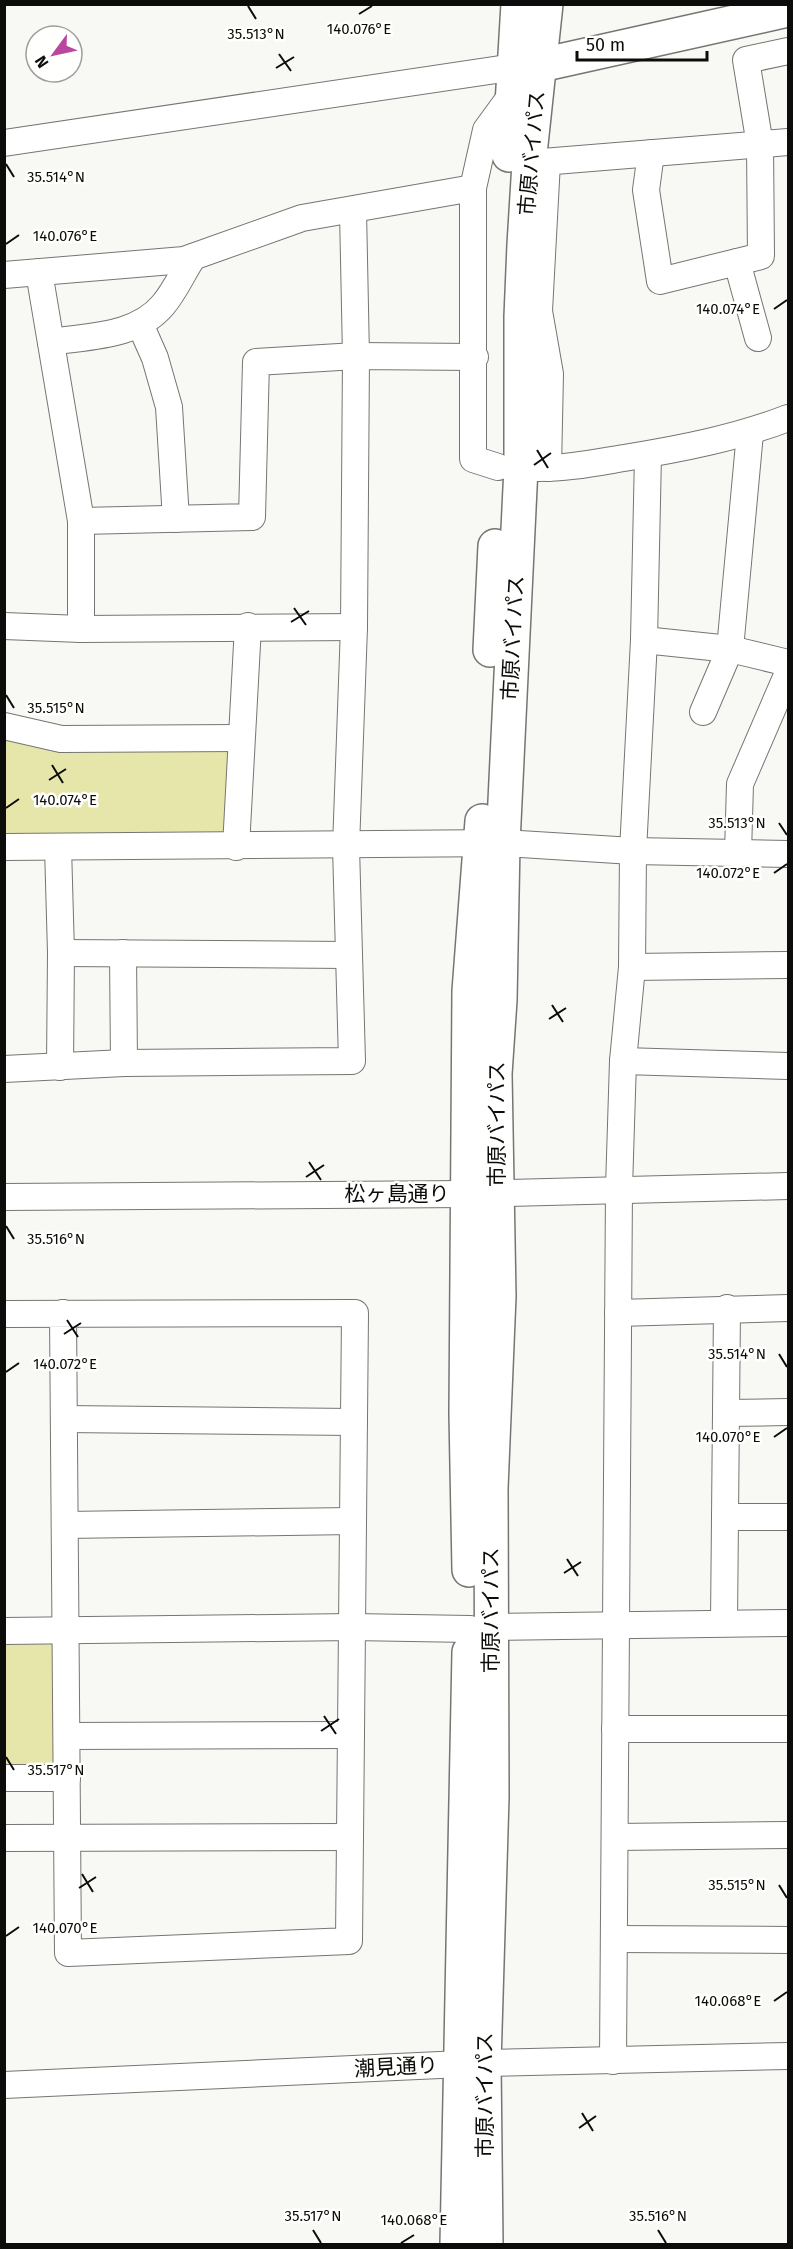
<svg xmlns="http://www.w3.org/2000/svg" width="793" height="2249" viewBox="0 0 793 2249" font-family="'Fira Sans','Noto Sans JP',sans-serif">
  <rect width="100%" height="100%" fill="#f8f8f4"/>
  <!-- green -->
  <g fill="#e7e6aa">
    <path d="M 5,726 L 240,738 L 236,847 L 5,848 Z"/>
    <path d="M 5,1629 L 65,1630 L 67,1778 L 5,1778 Z"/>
  </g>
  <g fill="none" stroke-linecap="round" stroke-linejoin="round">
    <!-- minor casing -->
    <g stroke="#757572" stroke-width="28">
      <g id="minor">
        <path d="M 4,143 L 515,67"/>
        <path d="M 651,153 L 646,190 L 660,281 L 761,256 L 760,145 L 746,60 L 788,51"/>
        <path d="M 547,162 L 539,311 L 550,374 L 548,468"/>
        <path d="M 530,163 L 788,142"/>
        <path d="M 737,262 L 758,338"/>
        <path d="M 39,272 L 81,521 L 81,629"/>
        <path d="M 4,275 L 184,260 L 302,218 L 473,188"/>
        <path d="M 140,324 L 155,358 L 169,407 L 176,519"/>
        <path d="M 51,342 C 89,336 136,337 163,305 C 175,291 183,272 193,257"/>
        <path d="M 498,467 L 473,459 L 473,188 L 486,130 L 513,93"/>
        <path d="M 533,468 C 564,469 594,463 624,458 C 680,449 736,438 788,418"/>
        <path d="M 81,521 L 252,517 L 256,362 L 356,356 L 475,357"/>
        <path d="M 4,626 L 81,629 L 354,627"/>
        <path d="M 644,640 L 730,649 L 788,663"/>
        <path d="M 703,712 L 730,649 L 750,433"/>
        <path d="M 4,726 L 61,739 L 240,738"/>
        <path d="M 4,847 L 503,843 L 633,851 L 788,854"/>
        <path d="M 58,847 L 61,953 L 60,1067"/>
        <path d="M 236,847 L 248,626"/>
        <path d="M 738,853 L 740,784 L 788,673"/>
        <path d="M 61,953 L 348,955"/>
        <path d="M 123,953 L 124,1063"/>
        <path d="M 632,967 L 788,965"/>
        <path d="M 623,1061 L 788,1066"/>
        <path d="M 4,1069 L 124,1063 L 352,1061 L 346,847 L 354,627 L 356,356 L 353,211"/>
        <path d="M 4,1197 L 467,1194 L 788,1186"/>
        <path d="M 618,1313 L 788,1308"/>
        <path d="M 4,1314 L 355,1313 L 349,1941 L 68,1953 L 63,1313"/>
        <path d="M 726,1413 L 788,1412"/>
        <path d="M 64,1419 L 354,1422"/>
        <path d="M 725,1517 L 788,1517"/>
        <path d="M 65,1525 L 353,1521"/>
        <path d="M 724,1622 L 727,1308"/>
        <path d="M 491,1627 L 788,1623"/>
        <path d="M 4,1631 L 352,1627 L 470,1629"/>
        <path d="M 615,1729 L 788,1729"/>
        <path d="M 67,1736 L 351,1735"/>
        <path d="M 4,1778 L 67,1778"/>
        <path d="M 615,1837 L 788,1835"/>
        <path d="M 4,1838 L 350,1837"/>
        <path d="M 614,1939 L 788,1940"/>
        <path d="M 613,2061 L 619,1188 L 623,1061 L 632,967 L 633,851 L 644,640 L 648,455"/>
        <path d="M 4,2085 L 484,2063 L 788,2056"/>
      </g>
    </g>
    <!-- major casing -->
    <g stroke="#757572" stroke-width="36">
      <path id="major" d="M 515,67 L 541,65 L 788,10"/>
    </g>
    <!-- highway casing -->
    <g stroke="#757572" stroke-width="36">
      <g id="highway">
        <path d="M 509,155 L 518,4"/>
        <path d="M 490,650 L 495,546"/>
        <path d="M 469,1570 L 466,1414 L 469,991 L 482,821"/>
        <path d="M 457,2244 L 469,1652"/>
        <path d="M 486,2244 L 484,2063 L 492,1797 L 491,1488 L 499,1296 L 495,1074 L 500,1000 L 503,843 L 521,467 L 521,317 L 524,245 L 529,163 L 546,4"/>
      </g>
    </g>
    <!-- minor -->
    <use href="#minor" stroke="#fff" stroke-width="26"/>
    <!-- major -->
    <use href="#major" stroke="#fff" stroke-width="33"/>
    <!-- highway -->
    <use href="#highway" stroke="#fff" stroke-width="33"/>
  </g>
  <!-- ticks -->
  <path fill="none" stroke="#0c0c0b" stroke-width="2" d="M 248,6 L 256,19M 359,14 L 372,6M 279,54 L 291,71M 276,68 L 294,57M 6,164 L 14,177M 6,244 L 19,235M 774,309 L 787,300M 537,450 L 548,468M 534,465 L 551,453M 294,608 L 306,625M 291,622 L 309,611M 6,695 L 14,708M 52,765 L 63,783M 49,780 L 66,769M 6,808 L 19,799M 779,823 L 787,835M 774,873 L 787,864M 552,1005 L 563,1022M 549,1019 L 566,1008M 309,1162 L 321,1180M 306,1177 L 324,1165M 6,1226 L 14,1239M 67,1320 L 78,1337M 64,1334 L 81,1323M 779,1354 L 787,1367M 6,1372 L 19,1363M 774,1437 L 787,1428M 567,1559 L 578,1576M 564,1573 L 581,1562M 324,1716 L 336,1734M 321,1731 L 339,1719M 6,1757 L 14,1770M 82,1874 L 93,1892M 779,1885 L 787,1898M 79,1888 L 96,1877M 6,1936 L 19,1927M 774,2001 L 787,1992M 582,2113 L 593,2131M 579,2128 L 596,2116M 313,2230 L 321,2243M 658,2230 L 666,2243M 401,2243 L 414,2235"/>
  <g text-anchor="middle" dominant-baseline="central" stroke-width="5" stroke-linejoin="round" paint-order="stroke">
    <!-- street labels -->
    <g font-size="21" fill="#0c0c0b" stroke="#fffffe">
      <text transform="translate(532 153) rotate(-85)">市原バイパス</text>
      <text transform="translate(513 638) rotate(-87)">市原バイパス</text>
      <text transform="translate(497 1124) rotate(-90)">市原バイパス</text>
      <text x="397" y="1194">松ヶ島通り</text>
      <text transform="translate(491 1610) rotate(-90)">市原バイパス</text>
      <text transform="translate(396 2067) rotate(-3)">潮見通り</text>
      <text transform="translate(485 2095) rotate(-90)">市原バイパス</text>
    </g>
  </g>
  <g font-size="15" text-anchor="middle" fill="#0c0c0b" stroke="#fffffe" stroke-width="5" stroke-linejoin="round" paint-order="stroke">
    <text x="359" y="34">140.076°E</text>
    <text x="256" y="39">35.513°N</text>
    <text x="56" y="182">35.514°N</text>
    <text x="65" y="241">140.076°E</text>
    <text x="728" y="314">140.074°E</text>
    <text x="56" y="713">35.515°N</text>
    <text x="65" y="805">140.074°E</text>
    <text x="737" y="828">35.513°N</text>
    <text x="728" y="878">140.072°E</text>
    <text x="56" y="1244">35.516°N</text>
    <text x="737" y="1359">35.514°N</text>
    <text x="65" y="1369">140.072°E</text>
    <text x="728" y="1442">140.070°E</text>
    <text x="56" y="1775">35.517°N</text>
    <text x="737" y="1890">35.515°N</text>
    <text x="65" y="1933">140.070°E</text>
    <text x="728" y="2006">140.068°E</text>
    <text x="313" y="2221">35.517°N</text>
    <text x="658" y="2221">35.516°N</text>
    <text x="414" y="2225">140.068°E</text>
  </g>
  <!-- border -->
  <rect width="793" height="2249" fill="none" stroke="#0c0c0b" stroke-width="12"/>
  <!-- north arrow -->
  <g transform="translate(54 54) rotate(237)"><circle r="28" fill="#fffffe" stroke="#9e9e9d" stroke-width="1.5"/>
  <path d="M0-4.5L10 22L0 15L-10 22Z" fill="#bb469f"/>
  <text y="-9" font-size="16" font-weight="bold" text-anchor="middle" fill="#0c0c0b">N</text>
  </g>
  <!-- scale -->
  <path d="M577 51v9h130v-9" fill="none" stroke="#0c0c0b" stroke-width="3"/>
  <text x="586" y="51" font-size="18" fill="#0c0c0b" stroke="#fffffe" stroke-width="4.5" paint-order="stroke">50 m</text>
</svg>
